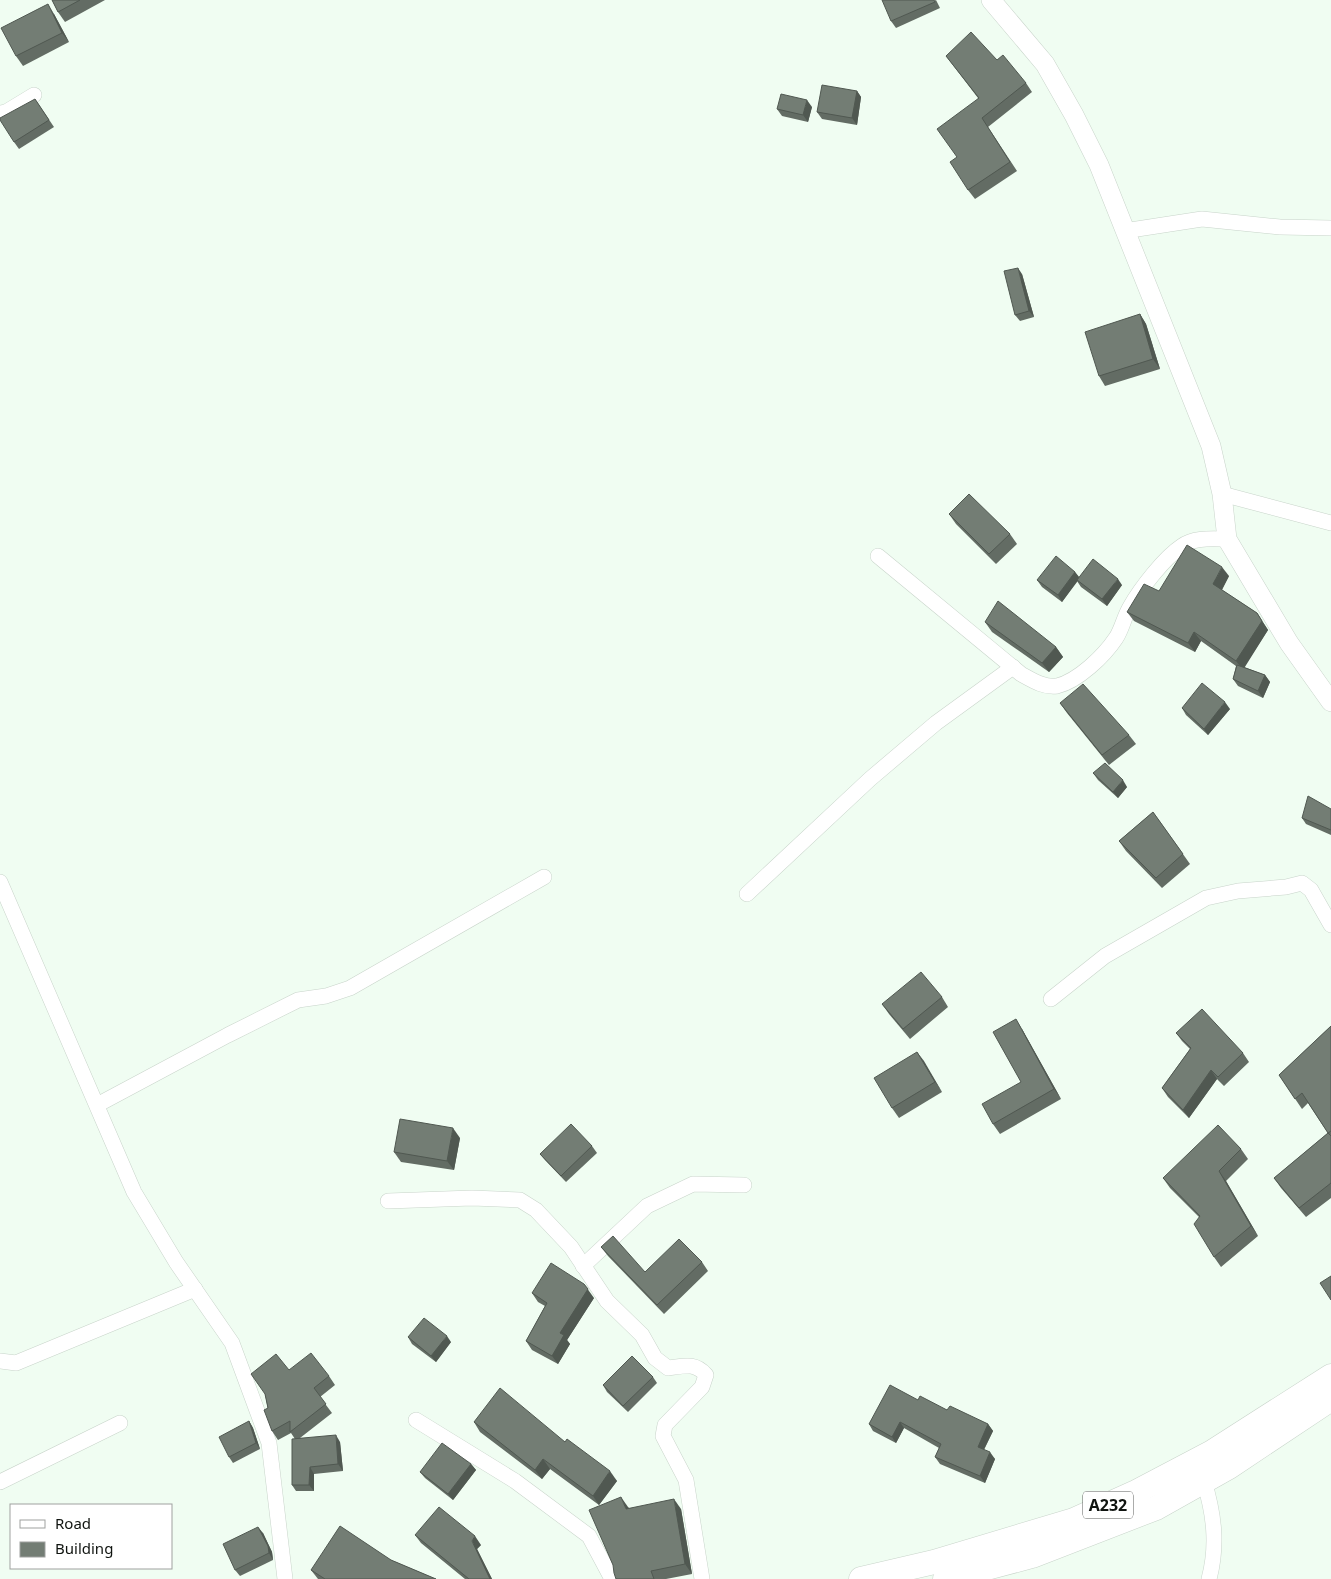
<svg xmlns="http://www.w3.org/2000/svg" width="1331" height="1579" viewBox="0 0 1331 1579" font-family="'Noto Sans',sans-serif">
  <rect width="100%" height="100%" fill="#f0fdf2"/>
  <g fill="none" stroke-linecap="round" stroke-linejoin="round">
    <!-- minor casing -->
    <g stroke="#c8d4ca" stroke-width="16">
      <g id="minor">
        <path d="M 0,113 L 6,112 L 34,95"/>
        <path d="M 1124,231 L 1202,219 L 1280,227 L 1331,228"/>
        <path d="M 1222,494 L 1331,523"/>
        <path d="M 878,556 L 1021,674 C 1032,680 1044,688 1057,686 C 1078,681 1104,656 1116,638 C 1122,629 1124,617 1130,607 C 1141,588 1164,558 1182,546 C 1195,537 1212,539 1227,539"/>
        <path d="M 0,882 L 134,1192 L 176,1262 L 232,1343 L 269,1443 L 285,1579"/>
        <path d="M 747,894 L 870,779 L 936,723 L 1013,667"/>
        <path d="M 1051,999 L 1105,956 L 1206,898 L 1238,891 L 1286,887 L 1302,883 L 1311,890 L 1331,925"/>
        <path d="M 97,1105 L 228,1035 L 298,1000 L 326,996 L 350,988 L 544,877"/>
        <path d="M 388,1201 L 472,1198 L 520,1200 L 536,1210 L 571,1247 L 607,1301 L 642,1335 L 655,1358 L 668,1368 C 684,1366 695,1362 706,1375 L 702,1387 L 665,1425 L 663,1436 L 686,1480 L 702,1579"/>
        <path d="M 583,1266 L 647,1206 L 693,1184 L 744,1185"/>
        <path d="M 0,1361 L 16,1363 L 195,1289"/>
        <path d="M 416,1420 L 515,1481 L 589,1536 L 612,1579"/>
        <path d="M 1204,1481 C 1214,1514 1218,1545 1209,1579"/>
        <path d="M 0,1482 L 120,1423"/>
      </g>
    </g>
    <!-- tertiary casing -->
    <g stroke="#c8d4ca" stroke-width="20">
      <path id="tertiary" d="M 991,0 L 1045,64 L 1074,115 L 1099,165 L 1211,446 L 1222,494 L 1227,539 L 1289,643 L 1331,702"/>
    </g>
    <!-- primary casing -->
    <g stroke="#c8d4ca" stroke-width="25">
      <g id="primary">
        <path d="M 861,1579 L 934,1562 L 1074,1520 L 1134,1493 L 1212,1452 L 1331,1376"/>
        <path d="M 945,1579 L 1032,1556 L 1156,1508 L 1229,1467 L 1331,1399"/>
      </g>
    </g>
    <!-- minor -->
    <use href="#minor" stroke="#fff" stroke-width="15"/>
    <!-- tertiary -->
    <use href="#tertiary" stroke="#fff" stroke-width="19"/>
    <!-- primary -->
    <use href="#primary" stroke="#fff" stroke-width="24"/>
  </g>
  <!-- wall -->
  <g fill="#636c64">
    <path d="M 52,0 L 105,0 L 65,22 L 58,12 Z"/>
    <path d="M 936,0 L 940,8 L 896,28 L 891,21 Z"/>
    <path d="M 54,14 L 69,42 L 23,66 L 16,56 Z"/>
    <path d="M 946,56 L 997,60 L 1026,83 L 1032,92 L 988,127 L 1017,171 L 975,199 L 968,190 L 957,157 L 978,98 Z"/>
    <path d="M 857,91 L 861,97 L 857,125 L 822,119 L 817,112 Z"/>
    <path d="M 35,99 L 54,127 L 19,149 L 14,142 Z"/>
    <path d="M 812,107 L 808,122 L 782,116 L 777,109 Z"/>
    <path d="M 1022,274 L 1034,317 L 1020,321 L 1015,315 Z"/>
    <path d="M 1140,314 L 1146,324 L 1160,369 L 1105,386 L 1099,376 Z"/>
    <path d="M 949,514 L 1010,534 L 1017,544 L 996,564 L 956,524 Z"/>
    <path d="M 1075,572 L 1079,578 L 1122,585 L 1107,606 L 1081,587 L 1077,581 L 1062,602 L 1042,587 L 1037,580 Z"/>
    <path d="M 1229,576 L 1222,590 L 1257,613 L 1268,630 L 1244,667 L 1265,675 L 1270,682 L 1263,698 L 1238,686 L 1233,679 L 1236,666 L 1201,641 L 1195,652 L 1134,621 L 1127,612 L 1159,591 Z"/>
    <path d="M 985,622 L 1056,647 L 1063,657 L 1049,672 L 992,632 Z"/>
    <path d="M 1060,703 L 1129,735 L 1136,744 L 1109,765 L 1067,713 Z"/>
    <path d="M 1182,708 L 1230,709 L 1208,735 L 1186,715 Z"/>
    <path d="M 1093,773 L 1127,787 L 1118,798 L 1098,780 Z"/>
    <path d="M 1331,809 L 1331,835 L 1306,824 L 1302,818 Z"/>
    <path d="M 1153,812 L 1190,864 L 1162,888 L 1126,851 L 1119,841 Z"/>
    <path d="M 942,997 L 948,1007 L 910,1039 L 889,1014 L 882,1004 Z"/>
    <path d="M 1331,1026 L 1331,1198 L 1306,1217 L 1281,1188 L 1274,1178 L 1328,1133 L 1308,1103 L 1302,1109 L 1279,1075 Z"/>
    <path d="M 1022,1029 L 1061,1099 L 1000,1134 L 993,1124 L 1021,1082 Z"/>
    <path d="M 1176,1033 L 1243,1053 L 1249,1062 L 1224,1086 L 1217,1079 L 1189,1118 L 1168,1097 L 1162,1088 L 1190,1049 L 1182,1041 Z"/>
    <path d="M 917,1052 L 942,1092 L 899,1118 L 892,1108 Z"/>
    <path d="M 460,1138 L 454,1170 L 401,1162 L 394,1152 Z"/>
    <path d="M 592,1146 L 597,1153 L 566,1182 L 545,1160 L 540,1154 Z"/>
    <path d="M 1241,1149 L 1248,1159 L 1226,1181 L 1258,1236 L 1221,1267 L 1214,1257 L 1199,1217 L 1170,1188 L 1163,1178 Z"/>
    <path d="M 601,1247 L 645,1272 L 702,1262 L 708,1271 L 664,1314 L 608,1256 Z"/>
    <path d="M 532,1293 L 594,1298 L 567,1340 L 570,1344 L 558,1364 L 532,1350 L 526,1341 L 545,1306 L 538,1302 Z"/>
    <path d="M 408,1337 L 451,1342 L 436,1362 L 412,1344 Z"/>
    <path d="M 289,1370 L 329,1376 L 335,1385 L 320,1397 L 332,1413 L 300,1438 L 340,1442 L 343,1471 L 314,1474 L 314,1491 L 296,1491 L 292,1485 L 295,1439 L 291,1433 L 278,1440 L 272,1431 L 265,1394 Z"/>
    <path d="M 653,1377 L 657,1383 L 628,1412 L 607,1392 L 603,1385 Z"/>
    <path d="M 918,1400 L 988,1424 L 993,1431 L 984,1450 L 995,1459 L 985,1483 L 940,1464 L 935,1457 L 939,1448 L 904,1428 L 896,1443 L 873,1431 L 869,1424 Z"/>
    <path d="M 249,1421 L 253,1428 L 260,1449 L 233,1463 L 229,1457 Z"/>
    <path d="M 474,1422 L 565,1442 L 617,1481 L 599,1505 L 550,1469 L 542,1479 L 480,1432 Z"/>
    <path d="M 471,1464 L 476,1470 L 453,1500 L 425,1478 L 420,1472 Z"/>
    <path d="M 628,1507 L 629,1508 L 681,1509 L 692,1574 L 666,1579 L 616,1579 Z"/>
    <path d="M 263,1533 L 272,1552 L 273,1560 L 240,1576 L 235,1570 Z"/>
    <path d="M 415,1535 L 481,1545 L 477,1549 L 492,1579 L 465,1579 L 421,1543 Z"/>
    <path d="M 391,1560 L 436,1579 L 318,1579 L 311,1570 Z"/>
  </g>
  <!-- shaded-wall -->
  <g fill="#505851">
    <path d="M 48,4 L 54,14 L 69,42 L 62,33 Z"/>
    <path d="M 857,91 L 861,97 L 857,125 L 852,118 Z"/>
    <path d="M 807,100 L 812,107 L 808,122 L 803,115 Z"/>
    <path d="M 1018,268 L 1022,274 L 1034,317 L 1029,311 Z"/>
    <path d="M 1140,314 L 1146,324 L 1160,369 L 1153,359 Z"/>
    <path d="M 1222,567 L 1229,576 L 1220,593 L 1213,584 Z"/>
    <path d="M 1075,572 L 1080,578 L 1062,602 L 1058,595 Z"/>
    <path d="M 1118,579 L 1122,585 L 1107,606 L 1102,599 Z"/>
    <path d="M 1257,613 L 1268,630 L 1243,670 L 1236,661 Z"/>
    <path d="M 1194,632 L 1201,641 L 1195,652 L 1188,643 Z"/>
    <path d="M 1056,647 L 1063,657 L 1049,672 L 1042,663 Z"/>
    <path d="M 1265,675 L 1270,682 L 1263,698 L 1258,691 Z"/>
    <path d="M 1225,702 L 1230,709 L 1208,735 L 1204,729 Z"/>
    <path d="M 1123,780 L 1127,787 L 1118,798 L 1113,792 Z"/>
    <path d="M 1016,1019 L 1022,1029 L 1061,1099 L 1054,1089 Z"/>
    <path d="M 917,1052 L 924,1061 L 942,1092 L 935,1082 Z"/>
    <path d="M 1211,1070 L 1217,1079 L 1189,1118 L 1183,1110 Z"/>
    <path d="M 453,1128 L 460,1138 L 454,1170 L 447,1161 Z"/>
    <path d="M 1219,1171 L 1226,1181 L 1258,1236 L 1251,1226 Z"/>
    <path d="M 584,1284 L 594,1298 L 567,1340 L 570,1344 L 558,1364 L 552,1356 L 560,1333 Z"/>
    <path d="M 447,1336 L 451,1342 L 436,1362 L 431,1356 Z"/>
    <path d="M 249,1421 L 253,1428 L 260,1449 L 256,1443 Z"/>
    <path d="M 900,1422 L 904,1428 L 896,1443 L 892,1437 Z"/>
    <path d="M 988,1424 L 993,1431 L 982,1453 L 978,1447 Z"/>
    <path d="M 336,1435 L 340,1442 L 343,1471 L 338,1464 Z"/>
    <path d="M 990,1452 L 995,1459 L 985,1483 L 980,1476 Z"/>
    <path d="M 543,1459 L 550,1469 L 542,1479 L 535,1470 Z"/>
    <path d="M 471,1464 L 476,1470 L 453,1500 L 448,1494 Z"/>
    <path d="M 310,1467 L 314,1474 L 314,1491 L 309,1485 Z"/>
    <path d="M 610,1471 L 617,1481 L 599,1505 L 593,1496 Z"/>
    <path d="M 621,1497 L 628,1507 L 633,1519 L 626,1509 Z"/>
    <path d="M 674,1499 L 681,1509 L 692,1574 L 685,1564 Z"/>
    <path d="M 258,1527 L 263,1533 L 272,1552 L 273,1560 L 269,1553 Z"/>
    <path d="M 475,1536 L 481,1545 L 477,1549 L 492,1579 L 490,1579 L 472,1541 Z"/>
  </g>
  <!-- building -->
  <g fill="#737d74" stroke="#505851">
    <path d="M 52,0 L 80,0 L 58,12 Z"/>
    <path d="M 882,0 L 934,0 L 935,2 L 891,21 Z"/>
    <path d="M 48,4 L 62,33 L 16,56 L 1,28 Z"/>
    <path d="M 971,32 L 997,60 L 1003,55 L 1026,83 L 982,118 L 1010,162 L 968,190 L 950,162 L 957,157 L 937,129 L 979,98 L 946,56 Z"/>
    <path d="M 822,85 L 857,91 L 852,118 L 817,112 Z"/>
    <path d="M 781,94 L 807,100 L 803,115 L 777,109 Z"/>
    <path d="M 35,99 L 49,120 L 14,142 L 0,120 L 0,118 Z"/>
    <path d="M 1018,268 L 1029,311 L 1015,315 L 1004,271 Z"/>
    <path d="M 1140,314 L 1153,359 L 1099,376 L 1085,332 Z"/>
    <path d="M 969,494 L 1010,534 L 989,554 L 949,514 Z"/>
    <path d="M 1187,545 L 1222,567 L 1213,584 L 1257,613 L 1262,621 L 1236,661 L 1194,632 L 1188,643 L 1127,612 L 1144,584 L 1159,591 Z"/>
    <path d="M 1056,556 L 1075,572 L 1058,595 L 1037,580 Z"/>
    <path d="M 1093,559 L 1118,579 L 1102,599 L 1077,580 Z"/>
    <path d="M 998,601 L 1056,647 L 1042,663 L 985,622 Z"/>
    <path d="M 1237,665 L 1265,675 L 1258,691 L 1233,679 Z"/>
    <path d="M 1202,683 L 1225,702 L 1204,729 L 1182,708 Z"/>
    <path d="M 1083,684 L 1129,735 L 1102,755 L 1060,703 Z"/>
    <path d="M 1105,763 L 1123,780 L 1113,792 L 1093,773 Z"/>
    <path d="M 1308,796 L 1331,809 L 1331,830 L 1302,818 Z"/>
    <path d="M 1153,812 L 1183,854 L 1156,878 L 1119,841 Z"/>
    <path d="M 921,972 L 942,997 L 903,1029 L 882,1004 Z"/>
    <path d="M 1202,1009 L 1243,1053 L 1218,1077 L 1211,1070 L 1183,1110 L 1162,1088 L 1191,1048 L 1176,1033 Z"/>
    <path d="M 1016,1019 L 1054,1089 L 993,1124 L 982,1104 L 1021,1082 L 993,1032 Z"/>
    <path d="M 1331,1026 L 1331,1131 L 1328,1133 L 1302,1093 L 1295,1099 L 1279,1075 Z"/>
    <path d="M 917,1052 L 935,1082 L 892,1108 L 874,1078 Z"/>
    <path d="M 400,1119 L 453,1128 L 447,1161 L 394,1152 Z"/>
    <path d="M 571,1124 L 592,1146 L 561,1176 L 540,1154 Z"/>
    <path d="M 1218,1125 L 1241,1149 L 1219,1171 L 1251,1226 L 1214,1257 L 1194,1224 L 1200,1216 L 1163,1178 Z"/>
    <path d="M 1328,1133 L 1331,1136 L 1331,1183 L 1299,1208 L 1274,1178 Z"/>
    <path d="M 613,1236 L 645,1272 L 679,1239 L 702,1262 L 657,1305 L 601,1247 Z"/>
    <path d="M 551,1263 L 584,1284 L 588,1289 L 560,1333 L 564,1335 L 552,1356 L 526,1341 L 547,1303 L 532,1293 Z"/>
    <path d="M 1331,1276 L 1331,1300 L 1320,1283 Z"/>
    <path d="M 424,1318 L 447,1336 L 431,1356 L 408,1337 Z"/>
    <path d="M 311,1353 L 329,1376 L 314,1388 L 326,1404 L 290,1432 L 290,1421 L 272,1431 L 264,1410 L 268,1408 L 265,1394 L 251,1374 L 276,1354 L 289,1370 Z"/>
    <path d="M 632,1356 L 653,1377 L 623,1406 L 603,1385 Z"/>
    <path d="M 890,1385 L 918,1400 L 920,1396 L 947,1410 L 950,1406 L 988,1424 L 978,1447 L 990,1452 L 980,1476 L 935,1457 L 941,1444 L 900,1422 L 892,1437 L 869,1424 Z"/>
    <path d="M 500,1388 L 565,1442 L 567,1439 L 610,1471 L 593,1496 L 543,1459 L 535,1470 L 474,1422 Z"/>
    <path d="M 249,1421 L 256,1443 L 229,1457 L 219,1437 Z"/>
    <path d="M 336,1435 L 338,1464 L 310,1467 L 309,1485 L 292,1485 L 292,1439 Z"/>
    <path d="M 442,1443 L 471,1464 L 448,1494 L 420,1472 Z"/>
    <path d="M 621,1497 L 626,1509 L 674,1499 L 685,1564 L 651,1571 L 654,1579 L 616,1579 L 614,1573 L 613,1565 L 589,1510 Z"/>
    <path d="M 439,1507 L 475,1536 L 472,1541 L 490,1579 L 469,1579 L 415,1535 Z"/>
    <path d="M 340,1526 L 391,1560 L 436,1579 L 325,1579 L 311,1570 Z"/>
    <path d="M 258,1527 L 268,1546 L 269,1553 L 235,1570 L 223,1544 Z"/>
  </g>
  <g text-anchor="middle" dominant-baseline="central" stroke-width="4" stroke-linejoin="round" paint-order="stroke">
    <!-- shield labels -->
    <rect fill="#fff" stroke="#585a58" stroke-width="1" x="1083" y="1491.5" width="50" height="27" rx="4"/>
    <g font-size="16" font-weight="bold" fill="#101410">
      <text x="1108" y="1505">A232</text>
    </g>
  </g>
  <!-- legend -->
  <rect x="10" y="1504" width="162" height="65" fill="#ffffff" stroke="#9fa19f"/>
  <rect x="20" y="1520" width="25" height="8" fill="#ffffff" stroke="#9fa19f"/>
  <text x="55" y="1529" font-size="15" fill="#101410">Road</text>
  <rect x="20" y="1542" width="25" height="15" fill="#737d74" stroke="#9fa19f"/>
  <text x="55" y="1554" font-size="15" fill="#101410">Building</text>
</svg>
